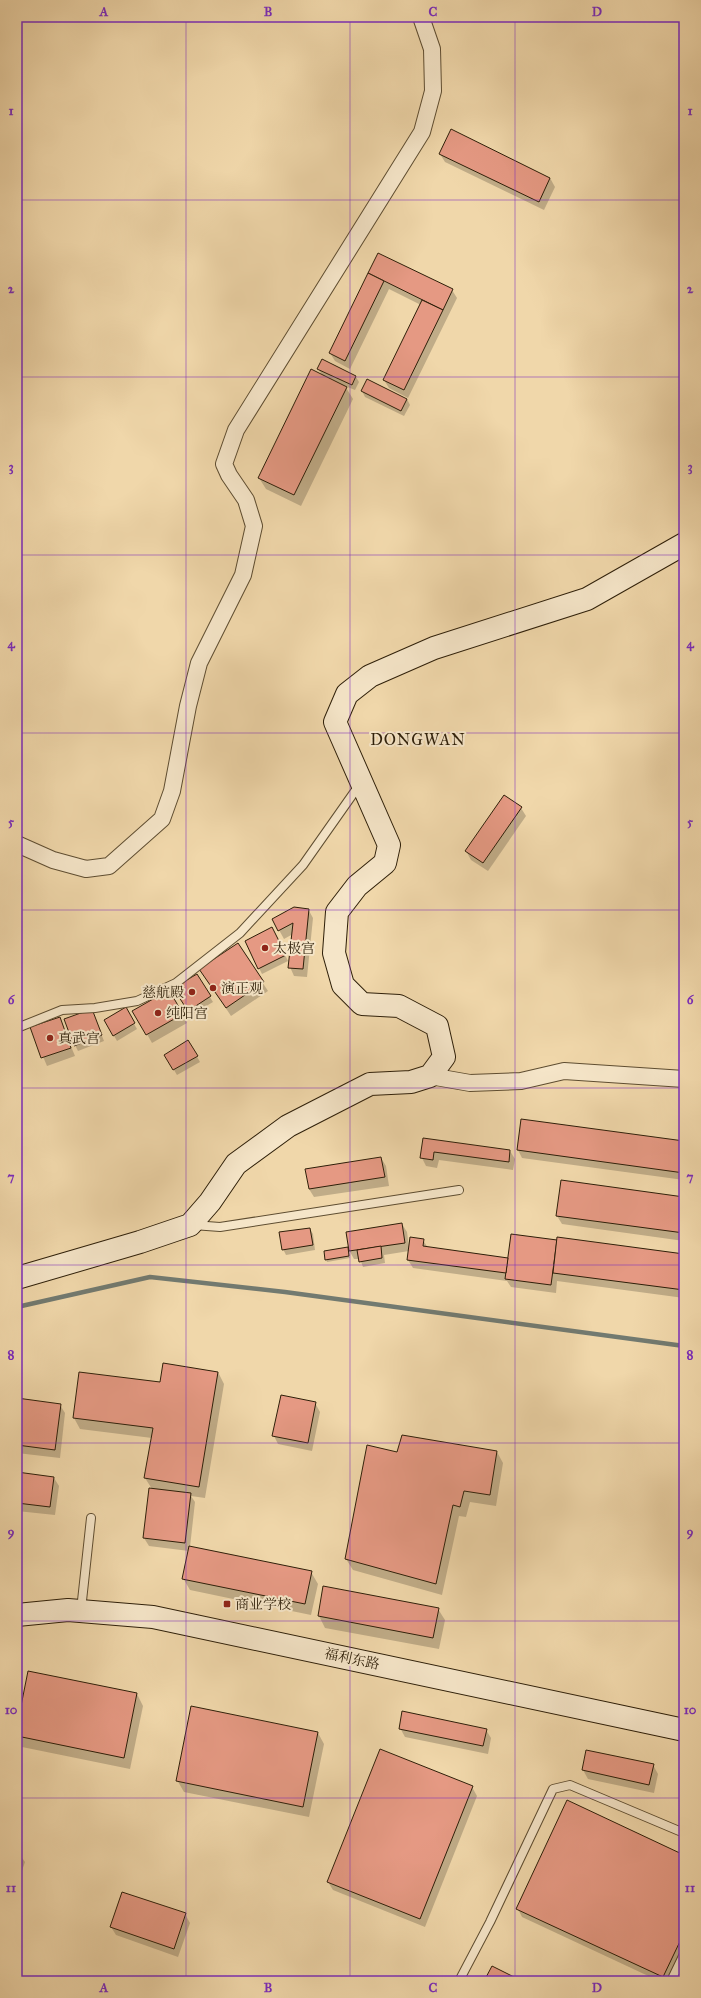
<svg xmlns="http://www.w3.org/2000/svg" width="701" height="1998" viewBox="0 0 701 1998" font-family="'IM FELL Great Primer','Noto Serif SC',serif">
  <rect width="100%" height="100%" fill="#f0d7aa"/>
  <filter id="stains"><feTurbulence type="fractalNoise" baseFrequency=".005" numOctaves="4"/><feColorMatrix values="0 0 0 0 .2 0 0 0 0 .09 0 0 0 0 .02 0 0 0 .5 -.17"/></filter>
  <radialGradient id="worn" r=".72"><stop offset=".6" stop-color="#630" stop-opacity="0"/><stop offset="1" stop-color="#630" stop-opacity=".3"/></radialGradient>
  <!-- shadow -->
  <g fill="#0003">
    <path d="M 451,131 L 550,178 L 555,187 L 544,210 L 445,162 L 440,154 Z"/>
    <path d="M 378,254 L 452,290 L 457,298 L 408,398 L 389,388 L 384,380 L 421,305 L 389,289 L 350,369 L 335,361 L 330,353 Z"/>
    <path d="M 322,361 L 356,377 L 359,382 L 355,390 L 345,386 L 353,399 L 301,506 L 266,489 L 259,478 L 323,376 L 318,369 Z"/>
    <path d="M 362,391 L 407,399 L 410,405 L 404,416 L 365,397 Z"/>
    <path d="M 521,808 L 526,816 L 488,871 L 471,860 L 466,851 Z"/>
    <path d="M 308,909 L 313,918 L 307,977 L 294,976 L 290,967 L 293,934 L 284,939 L 279,930 Z"/>
    <path d="M 275,934 L 288,961 L 262,974 L 259,968 Z"/>
    <path d="M 238,945 L 268,991 L 231,1016 L 206,978 Z"/>
    <path d="M 196,975 L 213,1002 L 191,1015 L 175,988 Z"/>
    <path d="M 169,991 L 187,1023 L 152,1043 L 134,1011 Z"/>
    <path d="M 125,1008 L 137,1029 L 117,1041 L 105,1020 Z"/>
    <path d="M 94,1016 L 104,1041 L 78,1051 L 75,1045 Z"/>
    <path d="M 59,1018 L 75,1056 L 47,1066 L 31,1028 Z"/>
    <path d="M 188,1041 L 200,1062 L 177,1075 L 165,1055 Z"/>
    <path d="M 424,1139 L 510,1151 L 515,1159 L 513,1170 L 439,1160 L 437,1168 L 426,1166 L 422,1158 Z"/>
    <path d="M 684,1142 L 684,1180 L 522,1158 L 518,1150 Z"/>
    <path d="M 381,1158 L 386,1166 L 389,1186 L 314,1197 L 309,1189 Z"/>
    <path d="M 684,1198 L 684,1241 L 562,1224 L 557,1216 Z"/>
    <path d="M 402,1224 L 407,1232 L 409,1247 L 423,1240 L 428,1248 L 509,1259 L 512,1235 L 684,1255 L 684,1298 L 557,1281 L 556,1293 L 511,1287 L 507,1281 L 413,1268 L 408,1260 L 409,1251 L 384,1255 L 385,1263 L 363,1267 L 360,1259 L 354,1259 L 349,1250 L 350,1258 L 327,1262 L 326,1259 L 325,1252 L 349,1248 Z"/>
    <path d="M 310,1229 L 313,1234 L 315,1250 L 286,1255 L 283,1249 Z"/>
    <path d="M 218,1372 L 224,1384 L 205,1498 L 191,1496 L 195,1502 L 190,1547 L 311,1572 L 318,1584 L 311,1615 L 190,1590 L 183,1578 L 189,1551 L 149,1546 L 144,1538 L 152,1489 L 145,1478 L 152,1438 L 80,1429 L 74,1418 L 161,1383 Z"/>
    <path d="M 17,1399 L 60,1405 L 65,1413 L 60,1458 L 17,1453 Z"/>
    <path d="M 315,1403 L 320,1412 L 312,1451 L 278,1444 L 274,1436 Z"/>
    <path d="M 497,1452 L 503,1463 L 496,1506 L 470,1502 L 466,1517 L 459,1516 L 442,1595 L 353,1570 L 346,1559 L 398,1453 Z"/>
    <path d="M 17,1473 L 54,1478 L 59,1486 L 55,1515 L 17,1511 Z"/>
    <path d="M 324,1588 L 438,1609 L 445,1620 L 439,1649 L 325,1628 L 319,1616 Z"/>
    <path d="M 137,1694 L 143,1706 L 130,1769 L 22,1747 L 17,1737 L 17,1731 Z"/>
    <path d="M 192,1707 L 318,1733 L 324,1744 L 309,1817 L 184,1792 L 177,1780 Z"/>
    <path d="M 400,1728 L 486,1730 L 491,1738 L 488,1754 L 405,1737 Z"/>
    <path d="M 653,1765 L 658,1774 L 654,1793 L 588,1779 L 583,1770 Z"/>
    <path d="M 472,1787 L 477,1796 L 425,1927 L 333,1890 L 328,1882 Z"/>
    <path d="M 17,1851 L 25,1862 L 17,1885 Z"/>
    <path d="M 684,1856 L 684,1951 L 670,1981 L 659,1981 L 522,1917 L 518,1909 Z"/>
    <path d="M 185,1914 L 190,1923 L 178,1957 L 116,1935 L 111,1927 Z"/>
  </g>
  <g fill="none" stroke-linecap="round" stroke-linejoin="round">
    <!-- stream -->
    <path stroke="#727a70" stroke-width="4.5" d="M 17,1307 L 150,1277 L 285,1292 L 684,1346"/>
  </g>
  <!-- building -->
  <g fill="#e59983" stroke="#2e1f09">
    <path d="M 451,129 L 550,178 L 539,202 L 439,154 Z"/>
    <path d="M 378,253 L 453,289 L 443,310 L 368,273 Z"/>
    <path d="M 368,273 L 384,281 L 345,361 L 329,353 Z"/>
    <path d="M 422,300 L 443,310 L 404,390 L 383,380 Z"/>
    <path d="M 322,359 L 356,376 L 352,385 L 317,369 Z"/>
    <path d="M 311,369 L 347,387 L 294,495 L 258,478 Z"/>
    <path d="M 367,379 L 407,399 L 401,411 L 361,391 Z"/>
    <path d="M 504,795 L 522,807 L 483,863 L 465,851 Z"/>
    <path d="M 294,907 L 309,909 L 303,969 L 288,968 L 293,923 L 278,931 L 272,919 Z"/>
    <path d="M 272,927 L 286,955 L 258,969 L 245,941 Z"/>
    <path d="M 238,943 L 264,982 L 226,1008 L 199,969 Z"/>
    <path d="M 197,974 L 211,996 L 188,1011 L 173,988 Z"/>
    <path d="M 169,990 L 183,1014 L 146,1035 L 132,1011 Z"/>
    <path d="M 126,1007 L 135,1023 L 113,1036 L 104,1020 Z"/>
    <path d="M 92,1009 L 102,1035 L 74,1046 L 64,1019 Z"/>
    <path d="M 60,1017 L 71,1048 L 41,1058 L 30,1027 Z"/>
    <path d="M 188,1040 L 198,1056 L 173,1070 L 164,1055 Z"/>
    <path d="M 521,1119 L 684,1141 L 684,1173 L 517,1150 Z"/>
    <path d="M 423,1138 L 510,1150 L 509,1162 L 434,1152 L 433,1160 L 420,1158 Z"/>
    <path d="M 381,1157 L 385,1177 L 309,1189 L 305,1169 Z"/>
    <path d="M 561,1180 L 684,1197 L 684,1233 L 556,1216 Z"/>
    <path d="M 402,1223 L 405,1243 L 349,1251 L 346,1232 Z"/>
    <path d="M 310,1228 L 313,1245 L 282,1250 L 279,1232 Z"/>
    <path d="M 511,1234 L 557,1240 L 551,1285 L 505,1279 Z"/>
    <path d="M 410,1237 L 424,1239 L 423,1246 L 508,1258 L 506,1273 L 407,1260 Z"/>
    <path d="M 557,1237 L 684,1254 L 684,1290 L 553,1273 Z"/>
    <path d="M 381,1246 L 382,1258 L 359,1262 L 357,1250 Z"/>
    <path d="M 348,1247 L 349,1256 L 325,1260 L 324,1251 Z"/>
    <path d="M 163,1363 L 218,1372 L 199,1487 L 144,1478 L 153,1428 L 73,1418 L 79,1372 L 160,1382 Z"/>
    <path d="M 281,1395 L 316,1402 L 308,1443 L 272,1436 Z"/>
    <path d="M 17,1398 L 61,1404 L 55,1450 L 17,1445 Z"/>
    <path d="M 402,1435 L 497,1451 L 490,1495 L 464,1491 L 460,1507 L 453,1505 L 436,1584 L 345,1559 L 367,1445 L 397,1452 Z"/>
    <path d="M 17,1472 L 54,1477 L 50,1507 L 17,1503 Z"/>
    <path d="M 149,1488 L 191,1493 L 185,1543 L 143,1538 Z"/>
    <path d="M 189,1546 L 312,1571 L 305,1604 L 182,1579 Z"/>
    <path d="M 323,1586 L 439,1608 L 433,1638 L 318,1616 Z"/>
    <path d="M 28,1671 L 137,1693 L 124,1758 L 17,1736 L 17,1726 Z"/>
    <path d="M 191,1706 L 318,1732 L 303,1807 L 176,1781 Z"/>
    <path d="M 402,1711 L 487,1729 L 483,1746 L 399,1729 Z"/>
    <path d="M 380,1749 L 473,1786 L 420,1919 L 327,1882 Z"/>
    <path d="M 586,1750 L 654,1764 L 649,1785 L 582,1770 Z"/>
    <path d="M 567,1800 L 684,1855 L 684,1933 L 663,1977 L 516,1909 Z"/>
    <path d="M 122,1892 L 186,1913 L 174,1949 L 110,1927 Z"/>
    <path d="M 492,1966 L 522,1981 L 484,1981 Z"/>
  </g>
  <g fill="none" stroke-linecap="round" stroke-linejoin="round">
    <!-- lane casing -->
    <g stroke="#5e4d31" stroke-width="10">
      <g id="lane">
        <path d="M 17,1028 L 62,1010 L 95,1008 L 137,1001 L 176,983 L 240,933 L 303,865 L 360,784"/>
        <path d="M 193,1225 L 220,1227 L 459,1190"/>
        <path d="M 81,1610 L 91,1518"/>
        <path d="M 459,1981 L 490,1922 L 553,1789 L 570,1785 L 684,1833"/>
        <path d="M 671,1981 L 684,1954"/>
      </g>
    </g>
    <!-- street casing -->
    <g stroke="#5e4d31" stroke-width="18">
      <g id="street">
        <path d="M 17,844 L 53,860 L 86,869 L 109,866 L 162,819 L 172,791 L 188,706 L 199,663 L 243,575 L 254,526 L 246,500 L 229,475 L 224,464 L 236,430 L 422,132 L 433,91 L 432,49 L 421,17"/>
        <path d="M 430,1076 L 470,1083 L 521,1081 L 564,1071 L 684,1079"/>
      </g>
    </g>
    <!-- secondary casing -->
    <g stroke="#2e1f09" stroke-width="24">
      <g id="secondary">
        <path d="M 17,1278 L 140,1242 L 190,1225 L 210,1202 L 236,1164 L 288,1126 L 370,1084 L 411,1082 L 430,1076 L 444,1057 L 437,1026 L 399,1006 L 362,1004 L 343,985 L 334,953 L 337,912 L 357,886 L 385,863 L 389,845 L 335,722 L 347,694 L 370,676 L 434,648 L 587,599 L 684,544"/>
        <path d="M 17,1615 L 68,1610 L 153,1617 L 684,1730"/>
      </g>
    </g>
    <!-- lane -->
    <use href="#lane" stroke="#f5e5c8" stroke-width="8"/>
    <!-- street -->
    <use href="#street" stroke="#f5e5c8" stroke-width="16"/>
    <!-- secondary -->
    <use href="#secondary" stroke="#f5e5c8" stroke-width="22"/>
  </g>
  <!-- grid -->
  <path fill="none" stroke="#7b2cbf" stroke-width="1" stroke-opacity="0.55" d="M 186,17 L 186,1981M 350,17 L 350,1981M 515,17 L 515,1981M 17,200 L 684,200M 17,377 L 684,377M 17,555 L 684,555M 17,733 L 684,733M 17,910 L 684,910M 17,1088 L 684,1088M 17,1265 L 684,1265M 17,1443 L 684,1443M 17,1621 L 684,1621M 17,1798 L 684,1798"/>
  <!-- markers -->
  <g fill="#8f2418" stroke="#f5e5c8" stroke-width="1.5">
    <circle cx="265" cy="948" r="4"/>
    <circle cx="213" cy="988" r="4"/>
    <circle cx="192" cy="992" r="4"/>
    <circle cx="158" cy="1013" r="4"/>
    <circle cx="50" cy="1038" r="4"/>
    <rect x="223" y="1600" width="8" height="8" rx="2"/>
  </g>
  <g text-anchor="middle" dominant-baseline="central" stroke-width="4" stroke-linejoin="round" paint-order="stroke">
    <!-- poi labels -->
    <g font-size="14" fill="#2e1f09" stroke="#f5e5c8" text-anchor="start">
      <text x="273" y="948">太极宫</text>
      <text x="221" y="988">演正观</text>
      <text x="184" y="992" text-anchor="end">慈航殿</text>
      <text x="166" y="1013">纯阳宫</text>
      <text x="58" y="1038">真武宫</text>
      <text x="235" y="1604">商业学校</text>
    </g>
    <!-- street labels -->
    <g font-size="14" fill="#2e1f09" stroke="#f5e5c8">
      <text transform="translate(352 1659) rotate(12)">福利东路</text>
    </g>
    <!-- quarter labels -->
    <g font-size="16" letter-spacing="1" fill="#2e1f09" stroke="#f5e5c8">
      <text x="418" y="739">DONGWAN</text>
    </g>
  </g>
  <!-- margin -->
  <rect width="701" height="1998" fill="none" stroke="#f0d7aa" stroke-width="44"/>
  <rect x="22" y="22" width="657" height="1954" fill="none" stroke="#7b2cbf" stroke-width="1.5"/>
  <g font-size="13" text-anchor="middle" font-weight="bold" fill="#7b2cbf">
    <text x="104" y="16">A</text>
    <text x="268" y="16">B</text>
    <text x="433" y="16">C</text>
    <text x="597" y="16">D</text>
    <text x="11" y="115">1</text>
    <text x="690" y="115">1</text>
    <text x="11" y="293">2</text>
    <text x="690" y="293">2</text>
    <text x="11" y="471">3</text>
    <text x="690" y="471">3</text>
    <text x="11" y="648">4</text>
    <text x="690" y="648">4</text>
    <text x="11" y="826">5</text>
    <text x="690" y="826">5</text>
    <text x="11" y="1004">6</text>
    <text x="690" y="1004">6</text>
    <text x="11" y="1181">7</text>
    <text x="690" y="1181">7</text>
    <text x="11" y="1359">8</text>
    <text x="690" y="1359">8</text>
    <text x="11" y="1536">9</text>
    <text x="690" y="1536">9</text>
    <text x="11" y="1714">10</text>
    <text x="690" y="1714">10</text>
    <text x="11" y="1892">11</text>
    <text x="690" y="1892">11</text>
    <text x="104" y="1992">A</text>
    <text x="268" y="1992">B</text>
    <text x="433" y="1992">C</text>
    <text x="597" y="1992">D</text>
  </g>
  <rect width="100%" height="100%" filter="url(#stains)"/>
  <rect width="100%" height="100%" fill="url(#worn)"/>
</svg>
